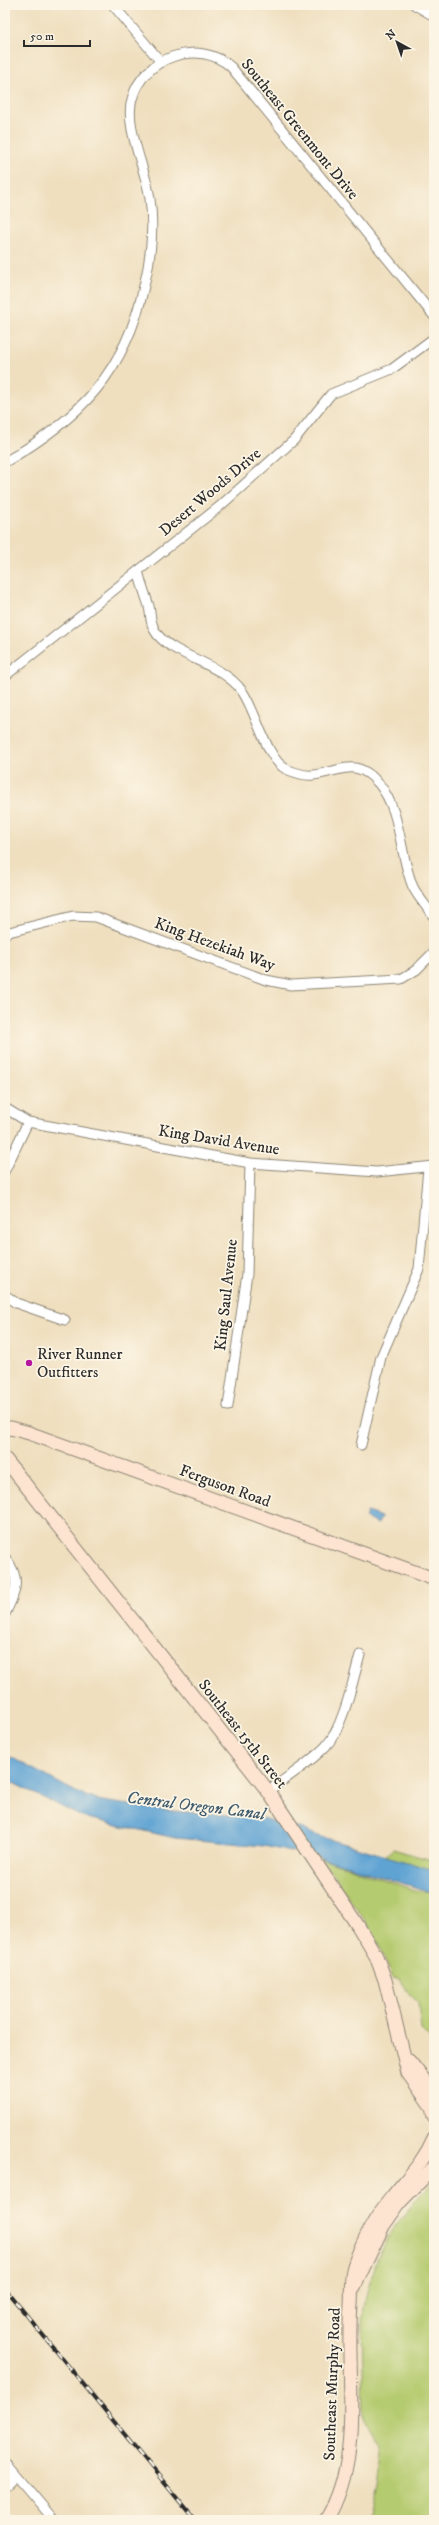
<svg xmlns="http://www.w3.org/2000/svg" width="439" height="2525" viewBox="0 0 439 2525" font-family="'IM FELL DW Pica',serif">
  <rect width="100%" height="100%" fill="#fcf5e5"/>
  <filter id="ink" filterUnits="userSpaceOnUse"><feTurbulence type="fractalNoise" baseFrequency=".025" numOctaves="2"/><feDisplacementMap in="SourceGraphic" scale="8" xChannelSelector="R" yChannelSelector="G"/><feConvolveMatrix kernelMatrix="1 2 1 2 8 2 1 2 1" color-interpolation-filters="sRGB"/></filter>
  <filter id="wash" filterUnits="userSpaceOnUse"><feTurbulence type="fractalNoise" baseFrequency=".012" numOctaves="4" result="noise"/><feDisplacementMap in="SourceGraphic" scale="16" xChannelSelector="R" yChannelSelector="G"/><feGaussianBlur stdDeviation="0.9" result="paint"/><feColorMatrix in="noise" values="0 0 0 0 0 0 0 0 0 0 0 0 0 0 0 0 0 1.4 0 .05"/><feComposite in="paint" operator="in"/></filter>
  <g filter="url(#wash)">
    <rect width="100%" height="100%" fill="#efdfbf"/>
    <!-- green -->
    <g fill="#b5cb6f" stroke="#707b4d">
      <path d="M 393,1849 L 434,1861 L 434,1881 L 375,1865 Z"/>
      <path d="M 321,1858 L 418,1891 L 434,1892 L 434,2042 L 421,2030 L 418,2002 L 407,1992 L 399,1979 L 393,1978 L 373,1932 Z"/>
      <path d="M 434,2182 L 434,2520 L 369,2520 L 378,2482 L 382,2448 L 364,2419 L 362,2322 L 366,2295 L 377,2260 L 392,2230 L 416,2199 Z"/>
    </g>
    <!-- water -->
    <g fill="#5ea3d3" stroke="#44677f">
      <path d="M 367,1512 L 381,1517 L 378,1524 L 365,1518 Z"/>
      <path d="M 5,1754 L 76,1792 L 97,1800 L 160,1810 L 258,1817 L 303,1829 L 315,1835 L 434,1870 L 434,1893 L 296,1850 L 291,1852 L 264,1846 L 175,1838 L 82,1817 L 5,1779 Z"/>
    </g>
  </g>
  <g filter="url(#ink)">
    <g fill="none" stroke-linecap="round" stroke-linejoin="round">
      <!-- street casing -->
      <g stroke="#8d8575" stroke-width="11">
        <g id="street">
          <path d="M 113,5 L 161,62"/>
          <path d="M 415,5 L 434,16"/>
          <path d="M 5,462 C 79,419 126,372 144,286 C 151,258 154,228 150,199 C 146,169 124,127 132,99 C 143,57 199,38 231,67 L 434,316"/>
          <path d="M 138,571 C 141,583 145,594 149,606 C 151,616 150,625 157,634 C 175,657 222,663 242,691 C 256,710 266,759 286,769 C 293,772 305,776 313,775 C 339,773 355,755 379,784 C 402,812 399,854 413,887 C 418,897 427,907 434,917"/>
          <path d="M 5,676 L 219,507 L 294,440 L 331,394 L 392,369 L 434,338"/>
          <path d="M 5,933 L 73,916 L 96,917 L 266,980 L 291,985 L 401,979 L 416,970 L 434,952"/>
          <path d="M 5,1108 L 28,1122 L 250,1163 L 377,1172 L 434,1166"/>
          <path d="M 5,1170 L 28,1122"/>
          <path d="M 5,1295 L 16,1303 L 65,1320"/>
          <path d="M 228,1406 L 247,1274 L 250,1163"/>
          <path d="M 361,1445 L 381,1357 L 419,1269 L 428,1168"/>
          <path d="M 5,1557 C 22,1579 16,1591 5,1614"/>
          <path d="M 268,1791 C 287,1777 309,1764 326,1746 C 343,1728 353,1680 360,1655"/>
          <path d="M 5,2462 L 54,2520"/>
          <path d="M 5,2486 L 16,2476"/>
        </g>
      </g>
      <!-- secondary casing -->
      <g stroke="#8d8575" stroke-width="15">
        <g id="secondary">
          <path d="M 5,1429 L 11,1428 L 29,1433 L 434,1579"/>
          <path d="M 5,1459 L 268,1791 L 358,1926 L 376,1956 L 385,1980 L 408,2073 L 432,2107 L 434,2117"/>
          <path d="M 409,2061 L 434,2092"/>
          <path d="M 354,2287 L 383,2226 L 400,2202 L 434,2167"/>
          <path d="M 326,2520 C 365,2455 345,2376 351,2305 C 352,2293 350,2278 354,2266 C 362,2242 376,2216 392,2197 C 408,2177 424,2162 434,2138"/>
        </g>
      </g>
      <!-- street -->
      <use href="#street" stroke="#fff" stroke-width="9"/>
      <!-- secondary -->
      <use href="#secondary" stroke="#fde4d0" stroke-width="13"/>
      <!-- rail casing -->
      <g stroke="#2b2b2b" stroke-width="4">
        <path id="rail" d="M 5,2289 L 195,2520"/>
      </g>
      <!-- rail -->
      <use href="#rail" stroke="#fcf5e5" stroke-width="2.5" stroke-dasharray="8" stroke-linecap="butt"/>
    </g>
  </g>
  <!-- markers -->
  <circle fill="#b5179e" stroke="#fcf5e5" stroke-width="1.5" cx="29" cy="1363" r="4"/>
  <g text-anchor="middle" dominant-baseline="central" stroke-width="3.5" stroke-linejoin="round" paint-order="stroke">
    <!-- street labels -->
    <g font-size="16" fill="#2b2b2b" stroke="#fcf5e5">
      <text transform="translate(300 129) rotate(51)">Southeast Greenmont Drive</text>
      <text transform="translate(210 492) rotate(-40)">Desert Woods Drive</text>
      <text transform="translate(215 944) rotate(20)">King Hezekiah Way</text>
      <text transform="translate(219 1140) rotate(9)">King David Avenue</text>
      <text transform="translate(226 1295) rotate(-84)">King Saul Avenue</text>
      <text transform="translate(225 1486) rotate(20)">Ferguson Road</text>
      <text transform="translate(243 1734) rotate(52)">Southeast 15th Street</text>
      <text transform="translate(332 2384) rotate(-88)">Southeast Murphy Road</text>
    </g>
    <!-- poi labels -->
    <g font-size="16" fill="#2b2b2b" stroke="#fcf5e5" text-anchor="start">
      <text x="37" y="1354">River Runner<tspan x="37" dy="18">Outfitters</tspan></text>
    </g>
    <!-- water labels -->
    <g font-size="17" font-style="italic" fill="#3f5b6e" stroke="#fcf5e5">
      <text transform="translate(196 1806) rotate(7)">Central Oregon Canal</text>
    </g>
  </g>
  <!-- margin -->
  <rect width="439" height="2525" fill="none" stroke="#fcf5e5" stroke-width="20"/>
  <!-- north arrow -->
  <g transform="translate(397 42) rotate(320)" stroke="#fcf5e5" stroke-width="3" paint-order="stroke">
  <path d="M0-3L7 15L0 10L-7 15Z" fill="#2b2b2b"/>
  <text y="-6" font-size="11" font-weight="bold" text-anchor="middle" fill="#2b2b2b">N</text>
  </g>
  <!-- scale -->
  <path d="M24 40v6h66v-6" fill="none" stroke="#2b2b2b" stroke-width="2"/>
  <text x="30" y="40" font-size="12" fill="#2b2b2b" stroke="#fcf5e5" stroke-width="3" paint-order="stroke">50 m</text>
</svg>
